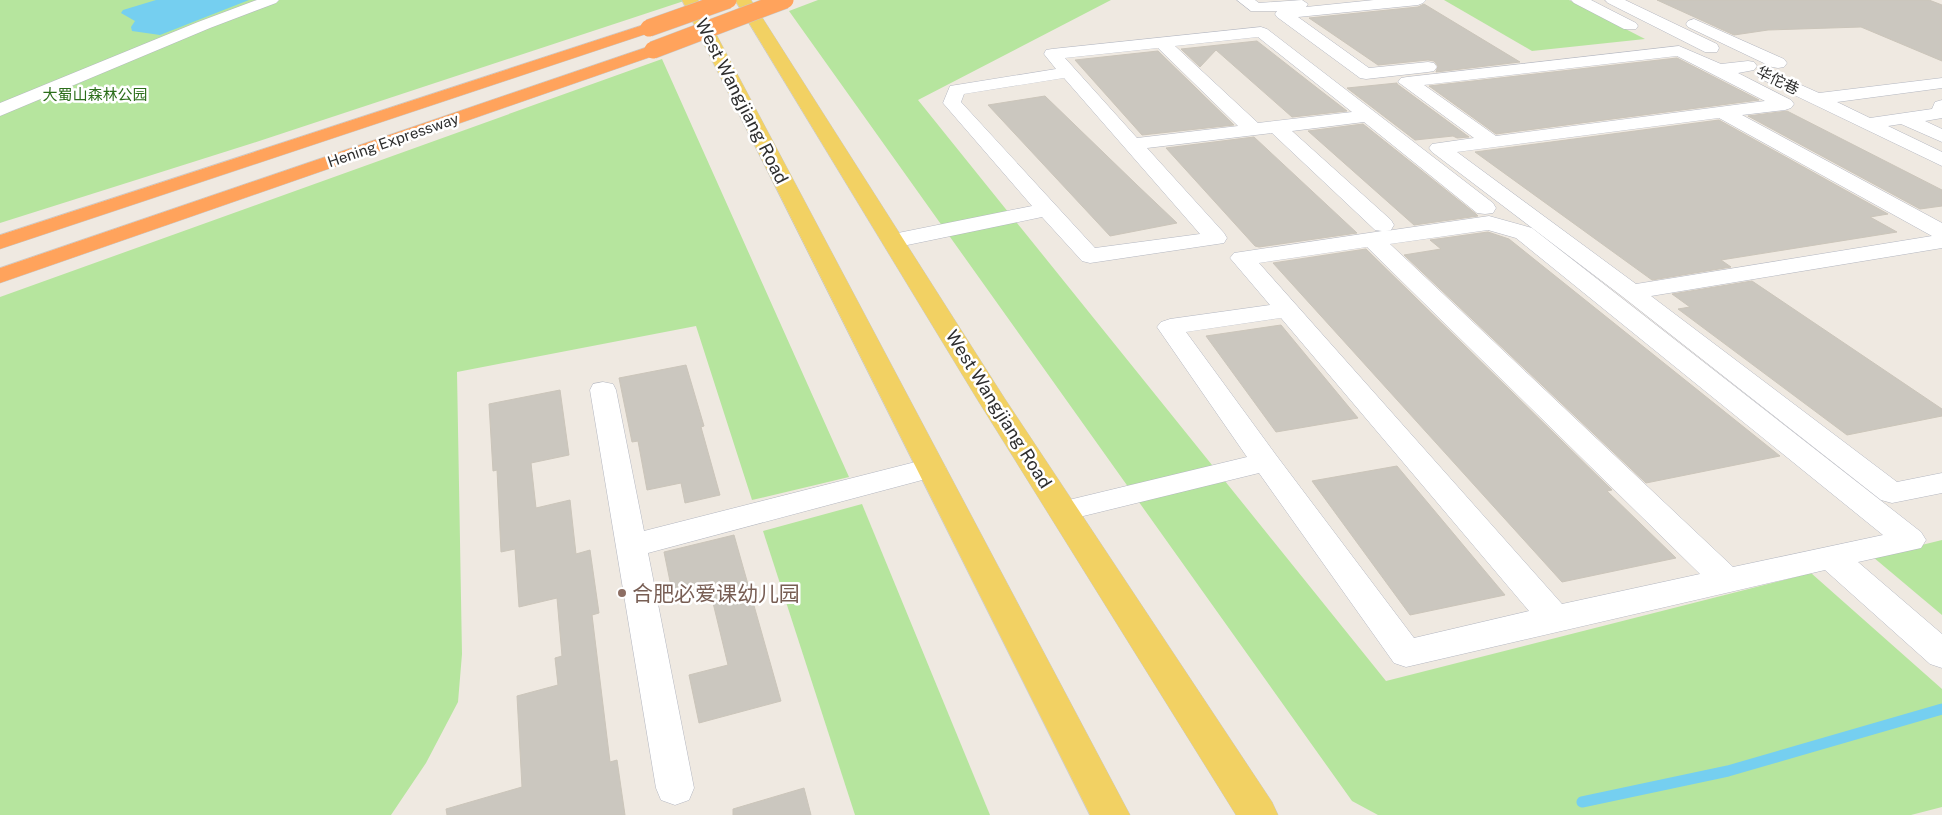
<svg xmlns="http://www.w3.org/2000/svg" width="1942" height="815" viewBox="0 0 1942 815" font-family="'Public Sans','Noto Sans SC',sans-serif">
  <rect width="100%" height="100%" fill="#efe9e1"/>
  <!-- green -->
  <g fill="#b6e59e">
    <path d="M 0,0 L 687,0 L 253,143 L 0,223 Z"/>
    <path d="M 818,0 L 1111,0 L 918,100 L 1386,681 L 1811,573 L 1942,689 L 1942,807 L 1911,815 L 1378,815 L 1352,801 L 789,11 Z"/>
    <path d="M 1444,0 L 1569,0 L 1645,39 L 1532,51 Z"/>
    <path d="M 662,59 L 849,477 L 752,500 L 696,326 L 457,372 L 462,654 L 458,702 L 426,763 L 391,815 L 0,815 L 0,297 Z"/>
    <path d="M 862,504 L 990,815 L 855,815 L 763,531 Z"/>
    <path d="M 1942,540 L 1942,615 L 1873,557 Z"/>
  </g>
  <!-- water -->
  <path fill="#75cff0" d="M 156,0 L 249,0 L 160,35 L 132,31 L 131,27 L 135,21 L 121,13 L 123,10 Z"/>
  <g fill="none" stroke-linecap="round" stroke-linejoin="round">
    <!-- stream -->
    <path stroke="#75cff0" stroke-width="11" d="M 1582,802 L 1728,771 L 1942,709"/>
  </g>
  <!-- building -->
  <g fill="#cbc7bf" stroke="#cbc5ba">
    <path d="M 1657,0 L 1929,0 L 1942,5 L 1942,61 L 1861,27 L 1768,30 L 1734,35 Z"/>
    <path d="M 1424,4 L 1520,62 L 1436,72 L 1438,66 L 1434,61 L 1428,60 L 1378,65 L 1309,18 L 1418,7 Z"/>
    <path d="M 1257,41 L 1321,91 L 1347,111 L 1292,117 L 1216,50 L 1200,67 L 1181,49 Z"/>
    <path d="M 1158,51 L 1234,125 L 1142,135 L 1075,60 Z"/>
    <path d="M 1677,58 L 1759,100 L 1496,134 L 1429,86 Z"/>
    <path d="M 1397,83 L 1397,84 L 1469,137 L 1457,138 L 1453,136 L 1415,140 L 1347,88 Z"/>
    <path d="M 1045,96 L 1137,185 L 1177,223 L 1110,236 L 988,105 Z"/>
    <path d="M 1787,111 L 1942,190 L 1942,206 L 1920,209 L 1748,116 Z"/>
    <path d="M 1719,120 L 1888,214 L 1870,217 L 1897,232 L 1721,260 L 1731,267 L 1652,280 L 1475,152 Z"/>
    <path d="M 1363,124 L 1476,214 L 1478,216 L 1414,225 L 1308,131 Z"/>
    <path d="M 1254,137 L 1357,233 L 1259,247 L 1255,246 L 1166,148 Z"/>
    <path d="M 1488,232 L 1509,239 L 1780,456 L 1646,483 L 1404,255 L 1441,249 L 1430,240 Z"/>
    <path d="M 1366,249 L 1612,490 L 1607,491 L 1676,558 L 1562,582 L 1273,263 Z"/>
    <path d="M 1752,281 L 1942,409 L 1942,416 L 1847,435 L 1678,309 L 1690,307 L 1672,294 Z"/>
    <path d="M 1281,325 L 1358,418 L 1276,432 L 1206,336 Z"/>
    <path d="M 686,365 L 704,426 L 701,427 L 720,495 L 685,503 L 681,483 L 647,490 L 638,441 L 632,442 L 619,378 Z"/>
    <path d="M 560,390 L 569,455 L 531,463 L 536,508 L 570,500 L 576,554 L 590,550 L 599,613 L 592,615 L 610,762 L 617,760 L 625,815 L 447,815 L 446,809 L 522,787 L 517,696 L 558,685 L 555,658 L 562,656 L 557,598 L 519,607 L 515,549 L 501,552 L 497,470 L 493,471 L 489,404 Z"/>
    <path d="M 1397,466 L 1505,595 L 1410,615 L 1312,481 Z"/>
    <path d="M 734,535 L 781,701 L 699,723 L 689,675 L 728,665 L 708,582 L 672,591 L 664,552 Z"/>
    <path d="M 804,788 L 811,815 L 733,815 L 733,809 Z"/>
  </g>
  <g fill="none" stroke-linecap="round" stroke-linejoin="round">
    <!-- minor casing -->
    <g stroke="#b4b7c1" stroke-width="1">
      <g id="minor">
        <path d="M 257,0 L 279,0 L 276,3 L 210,28 L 0,116 L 0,103 L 198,22 Z"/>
        <path d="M 1237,0 L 1255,0 L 1259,3 L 1302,0 L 1308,4 L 1306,7 L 1374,0 L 1426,0 L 1423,3 L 1418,5 L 1298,17 L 1369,68 L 1428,62 L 1434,63 L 1437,67 L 1434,71 L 1428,72 L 1366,79 L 1360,78 L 1277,17 L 1275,14 L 1277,11 L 1251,11 Z"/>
        <path d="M 1571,0 L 1591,0 L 1636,23 L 1638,26 L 1636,29 L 1624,29 L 1574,3 Z"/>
        <path d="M 1605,0 L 1625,0 L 1717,44 L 1719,48 L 1717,52 L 1705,52 L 1608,3 Z"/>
        <path d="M 1694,19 L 1784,59 L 1787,63 L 1784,67 L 1778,68 L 1772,67 L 1688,27 L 1686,24 L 1688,21 Z"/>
        <path d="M 1261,27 L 1267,29 L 1493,203 L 1496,208 L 1493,213 L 1485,214 L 1477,213 L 1364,122 L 1292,131 L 1391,220 L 1394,225 L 1391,230 L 1386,231 L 1489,216 L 1532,228 L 1921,532 L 1926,540 L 1921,548 L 1858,562 L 1942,634 L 1942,668 L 1930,664 L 1825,570 L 1406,667 L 1394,663 L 1259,473 L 1063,521 L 1052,518 L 1048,511 L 1052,504 L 1247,457 L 1157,327 L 1161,322 L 1170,319 L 1270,305 L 1230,258 L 1234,253 L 1382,231 L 1375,230 L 1272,133 L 1147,148 L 1224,233 L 1227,238 L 1224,243 L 1090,263 L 1082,261 L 1042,217 L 893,248 L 885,246 L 882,241 L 885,236 L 893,234 L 1032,206 L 943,103 L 950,86 L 1056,69 L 1044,54 L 1046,50 L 1052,49 ZM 1258,37 L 1352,112 L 1258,123 L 1175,46 ZM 1158,48 L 1238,126 L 1137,138 L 1065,58 ZM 1064,78 L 1200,234 L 1095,248 L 961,102 L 964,94 ZM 1488,230 L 1516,238 L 1883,535 L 1733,567 L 1390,244 ZM 1367,247 L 1700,574 L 1562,604 L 1259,263 ZM 1281,318 L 1529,611 L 1414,638 L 1276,455 L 1186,332 Z"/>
        <path d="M 1679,46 L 1721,64 L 1748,61 L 1754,62 L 1757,66 L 1754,70 L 1738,73 L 1791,100 L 1794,104 L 1791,108 L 1785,110 L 1742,115 L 1942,223 L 1942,248 L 1651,296 L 1897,482 L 1942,473 L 1942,493 L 1892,503 L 1881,500 L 1623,297 L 1432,152 L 1429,148 L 1432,144 L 1474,138 L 1398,82 L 1401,78 L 1407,77 ZM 1677,56 L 1765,101 L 1496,136 L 1424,85 ZM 1719,118 L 1932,236 L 1636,284 L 1457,152 Z"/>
        <path d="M 1765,69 L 1819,93 L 1942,78 L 1942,88 L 1837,102 L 1870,118 L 1932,109 L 1935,102 L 1942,100 L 1942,118 L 1925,121 L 1942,129 L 1942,142 L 1901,124 L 1888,126 L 1942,152 L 1942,166 L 1759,78 L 1756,74 L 1759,70 Z"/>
        <path d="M 603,382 L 613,384 L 616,390 L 644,531 L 931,458 L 941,461 L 946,468 L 941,475 L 648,553 L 694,788 L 689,800 L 675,805 L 661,800 L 656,788 L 590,390 L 593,384 Z"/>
      </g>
    </g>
    <!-- major casing -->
    <g stroke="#c9c9c9" stroke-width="1">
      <g id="major">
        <path d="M 682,0 L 698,0 L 1130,815 L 1090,815 Z"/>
        <path d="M 735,0 L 751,0 L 1005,399 L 1272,802 L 1278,815 L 1236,815 L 977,399 Z"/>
      </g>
    </g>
    <!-- highway casing -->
    <g stroke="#c9c9c9" stroke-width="1">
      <g id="highway">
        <path d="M 649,23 L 655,25 L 657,28 L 655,31 L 0,249 L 0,235 Z"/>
        <path d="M 653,45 L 659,46 L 661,50 L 659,54 L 0,283 L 0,268 Z"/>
      </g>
    </g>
    <!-- minor -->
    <use href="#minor" fill="#fff" fill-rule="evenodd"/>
    <!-- major -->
    <use href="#major" fill="#f2d163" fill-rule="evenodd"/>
    <!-- highway -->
    <use href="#highway" fill="#ffa35c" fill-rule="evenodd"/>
    <!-- highway-bridge casing -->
    <g stroke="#c9c9c9" stroke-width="18" stroke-linecap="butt">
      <g id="highway-bridge">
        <path d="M 649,28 L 728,0"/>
        <path d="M 653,50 L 785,0"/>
      </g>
    </g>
    <!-- highway-bridge -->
    <use href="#highway-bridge" stroke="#ffa35c" stroke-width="17"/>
  </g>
  <!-- markers -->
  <circle fill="#8d6e63" stroke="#fff" stroke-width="2" cx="622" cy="593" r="5"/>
  <g text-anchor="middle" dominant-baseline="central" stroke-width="5" stroke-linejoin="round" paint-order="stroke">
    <!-- far-street labels -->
    <g font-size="15" fill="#2e2e2e" stroke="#fff">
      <text transform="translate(1778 80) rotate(26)">华佗巷</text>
      <text transform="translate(393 140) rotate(-19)">Hening Expressway</text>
    </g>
    <!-- far-park labels -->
    <g font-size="15" fill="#2c6e1b" stroke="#fff">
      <text x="95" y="94">大蜀山森林公园</text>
    </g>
    <!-- street labels -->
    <g font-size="18" fill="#2e2e2e" stroke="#fff">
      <text transform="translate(742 101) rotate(63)">West Wangjiang Road</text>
      <text transform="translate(999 409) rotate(58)">West Wangjiang Road</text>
    </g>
    <!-- near-education labels -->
    <g font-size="21" fill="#785e54" stroke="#fff" text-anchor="start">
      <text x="632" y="593">合肥必爱课幼儿园</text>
    </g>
  </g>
</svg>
